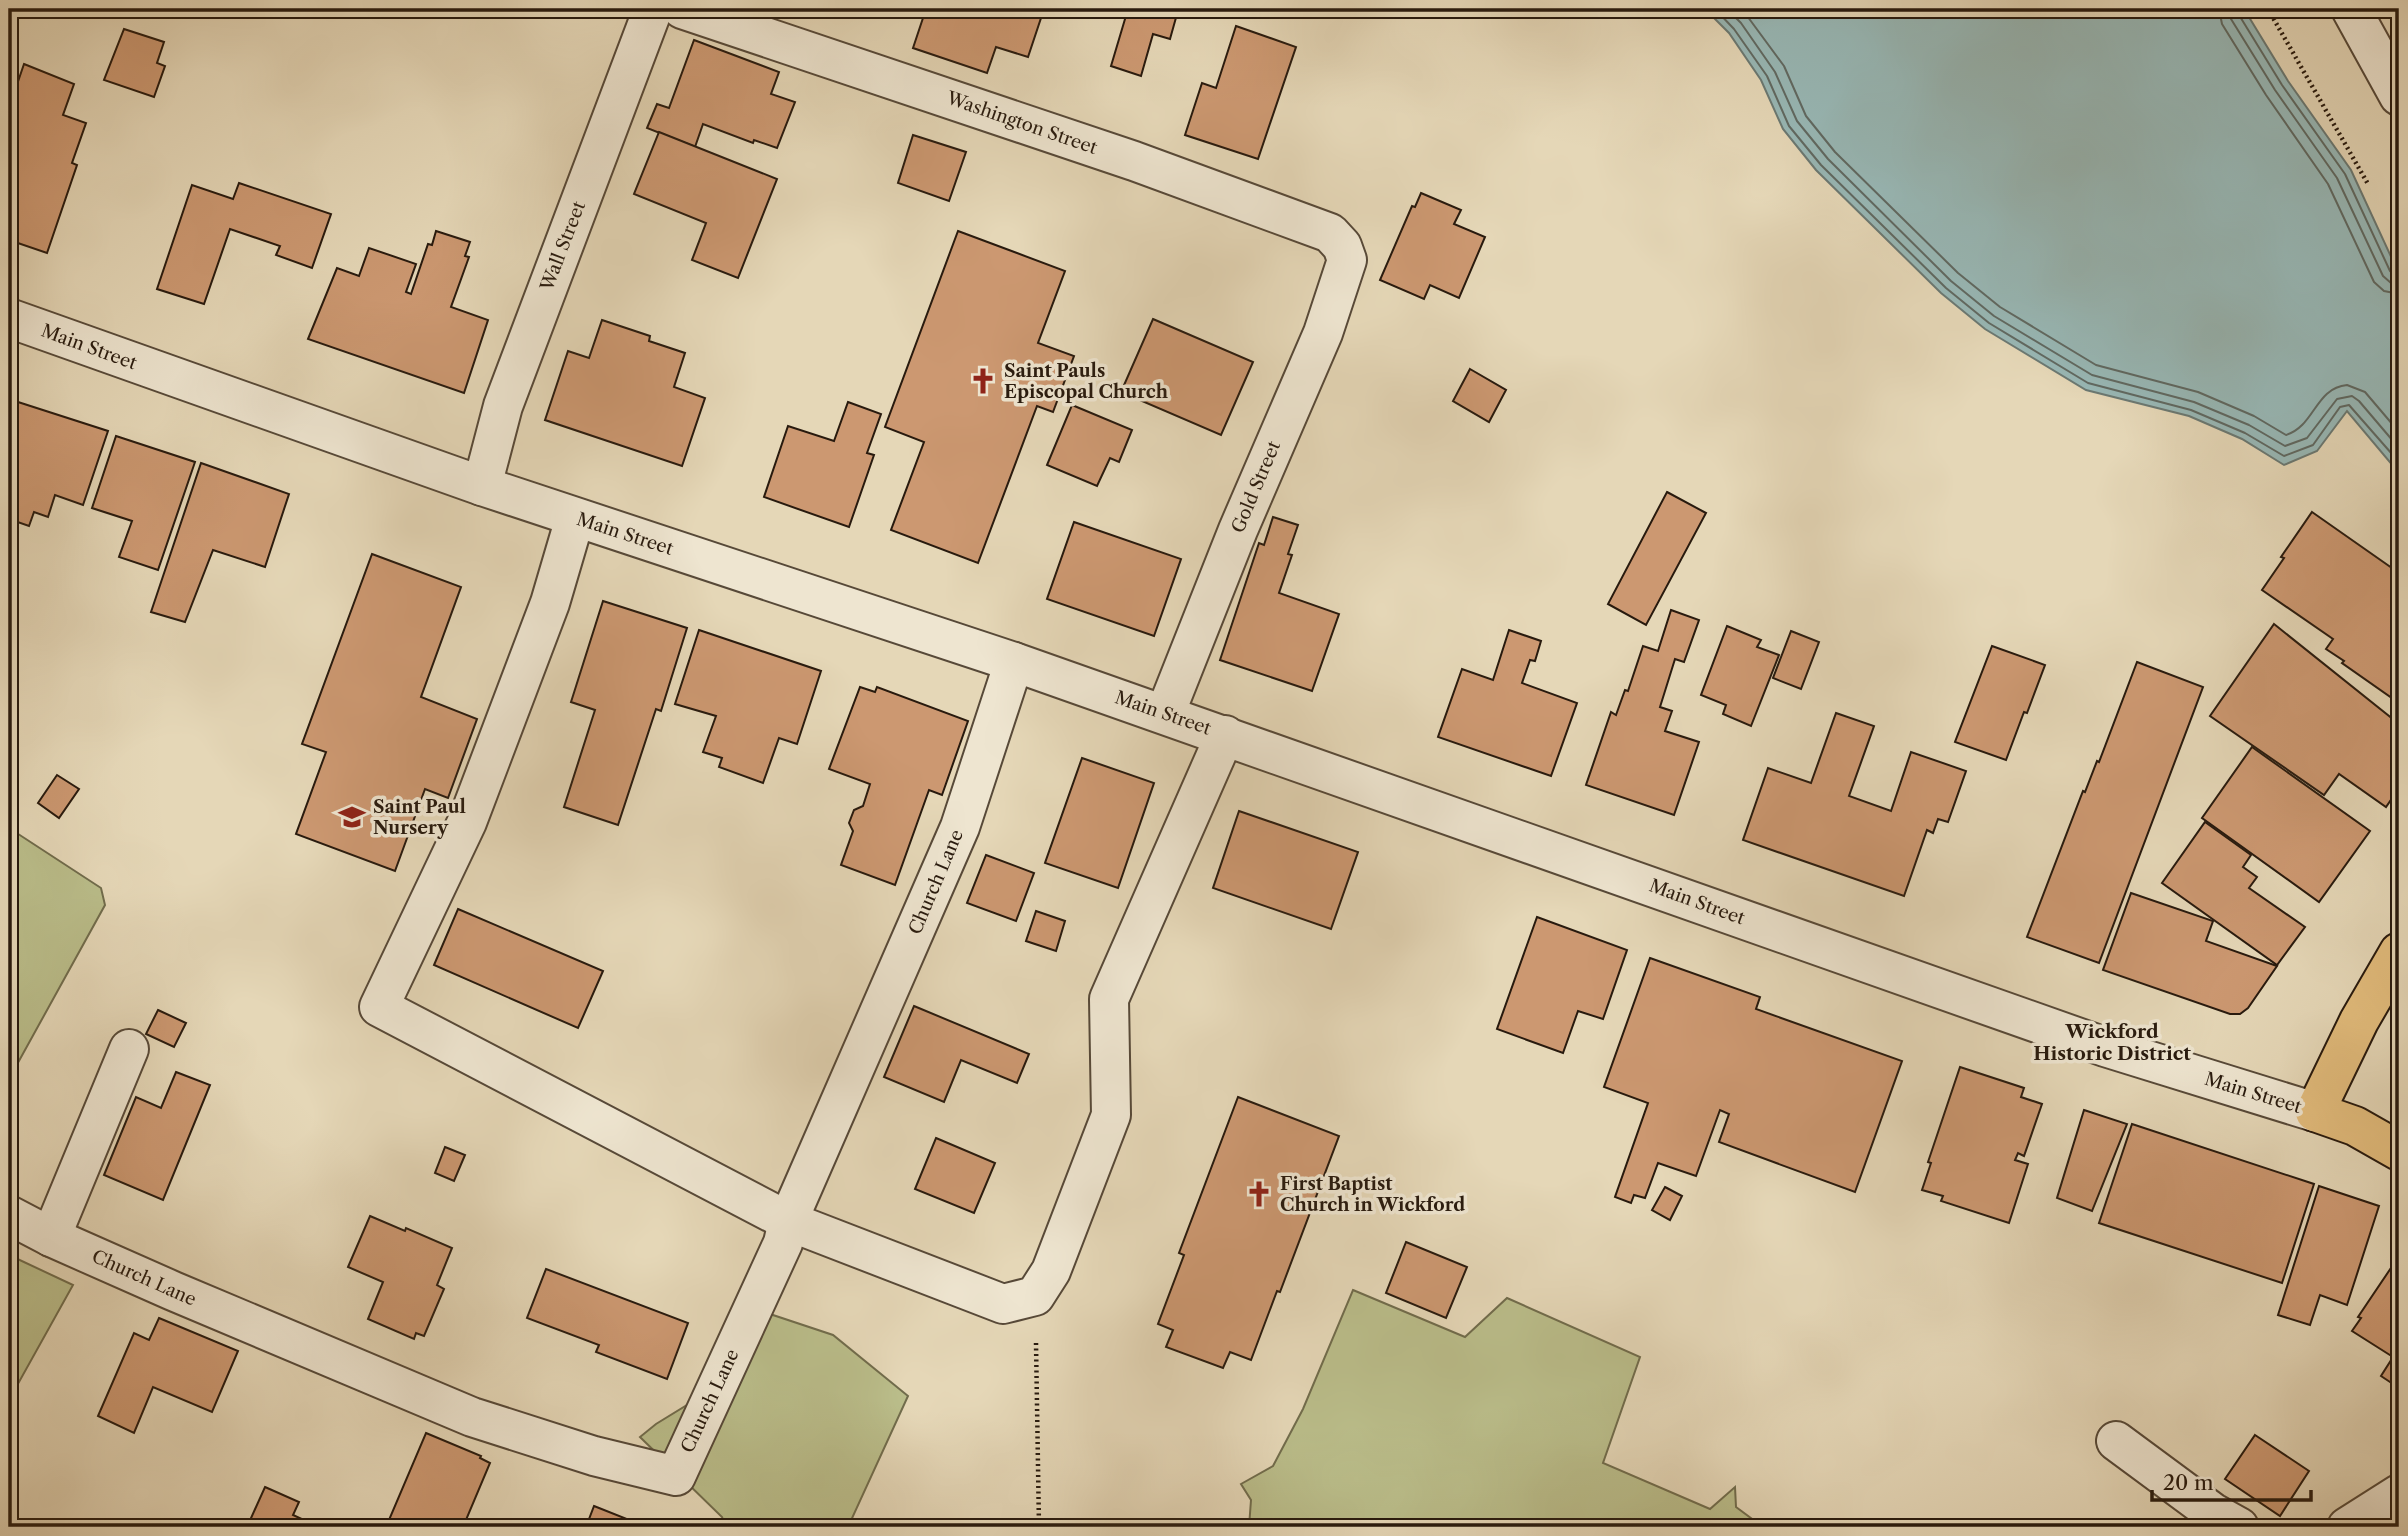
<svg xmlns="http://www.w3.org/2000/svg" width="2408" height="1536" viewBox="0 0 2408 1536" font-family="'Libre Caslon Text',serif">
  <rect width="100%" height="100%" fill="#e5d7b7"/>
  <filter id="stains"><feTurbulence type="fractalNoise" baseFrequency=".00286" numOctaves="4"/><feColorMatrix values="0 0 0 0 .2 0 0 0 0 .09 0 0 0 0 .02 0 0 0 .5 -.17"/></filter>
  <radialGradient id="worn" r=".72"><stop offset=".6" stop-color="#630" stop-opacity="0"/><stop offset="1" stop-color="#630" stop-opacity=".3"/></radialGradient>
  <!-- green -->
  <g fill="#babd8a" stroke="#716c4c" stroke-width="2">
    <path d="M 9,828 L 101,888 L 105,905 L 9,1079 Z"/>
    <path d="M 9,1255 L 73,1285 L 9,1400 Z"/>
    <path d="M 1353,1290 L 1465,1337 L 1507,1298 L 1640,1357 L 1603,1463 L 1710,1509 L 1735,1487 L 1736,1507 L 1763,1527 L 1249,1527 L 1251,1500 L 1241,1484 L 1273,1466 L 1303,1409 Z"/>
    <path d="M 755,1309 L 833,1335 L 908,1396 L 848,1527 L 726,1527 L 722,1517 L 640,1437 L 656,1424 L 695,1400 Z"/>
  </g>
  <!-- water -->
  <path fill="#98b8b6" stroke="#6b7973" stroke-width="2" d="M 1705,9 L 2244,9 L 2288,81 L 2351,170 L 2399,274 L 2399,473 L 2347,411 L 2317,451 L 2284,465 L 2242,439 L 2189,416 L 2086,390 L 1985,329 L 1941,293 L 1816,170 L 1783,129 L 1761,80 L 1729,33 Z"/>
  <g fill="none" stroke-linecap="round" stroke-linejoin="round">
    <!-- shore -->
    <g stroke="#606962" stroke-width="2">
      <path d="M 1715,9 L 1734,29 L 1767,76 L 1789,126 L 1821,165 L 1946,288 L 1989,323 L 2088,383 L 2191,410 L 2245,433 L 2284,456 L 2313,445 L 2340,407 L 2349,405 L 2399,462"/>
      <path d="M 1727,9 L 1741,23 L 1775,72 L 1797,121 L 1828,159 L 1951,281 L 1994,316 L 2092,375 L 2194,402 L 2249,425 L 2285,446 L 2307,438 L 2337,399 L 2352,396 L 2359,401 L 2399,448"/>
      <path d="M 1742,9 L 1784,66 L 1806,116 L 1835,152 L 1958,273 L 2000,307 L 2096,365 L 2198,392 L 2254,416 L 2286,435 C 2315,426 2315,388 2347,385 L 2365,392 L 2399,432"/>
      <path d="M 2219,9 L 2222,24 L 2266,95 L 2328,184 L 2374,282 L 2384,291 L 2399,294"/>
      <path d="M 2229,9 L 2231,19 L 2275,90 L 2337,178 L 2383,276 L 2391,283 L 2399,284"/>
      <path d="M 2238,9 L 2239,15 L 2282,85 L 2345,174 L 2390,271 L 2394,275 L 2399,275"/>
    </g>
  </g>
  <!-- building -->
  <g fill="#cc9871" stroke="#281a0e" stroke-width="2">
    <path d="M 926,9 L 1044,9 L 1028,57 L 996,47 L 987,73 L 913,48 Z"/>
    <path d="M 1128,9 L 1167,9 L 1177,14 L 1170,39 L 1153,34 L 1141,76 L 1111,66 Z"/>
    <path d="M 1236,26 L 1296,47 L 1258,159 L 1185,135 L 1202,83 L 1216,88 Z"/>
    <path d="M 124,29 L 164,42 L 157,63 L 165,66 L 154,97 L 104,80 Z"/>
    <path d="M 694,40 L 779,72 L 771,94 L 795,102 L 777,148 L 754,140 L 753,143 L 703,124 L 695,147 L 647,128 L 657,104 L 669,108 Z"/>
    <path d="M 24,64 L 74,84 L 63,115 L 86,123 L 72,163 L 77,165 L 47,253 L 9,240 L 9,108 Z"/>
    <path d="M 659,132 L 777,179 L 738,278 L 692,260 L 706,223 L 634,194 Z"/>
    <path d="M 913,135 L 966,152 L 949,201 L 898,183 Z"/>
    <path d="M 239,183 L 331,214 L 312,268 L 276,255 L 280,246 L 230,229 L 204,304 L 157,289 L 192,185 L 233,199 Z"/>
    <path d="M 1421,193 L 1461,210 L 1454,224 L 1485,237 L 1459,298 L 1430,285 L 1424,299 L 1380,280 L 1412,206 L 1415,207 Z"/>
    <path d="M 436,231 L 470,242 L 465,256 L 469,257 L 451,307 L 488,320 L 464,393 L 308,339 L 337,268 L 359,276 L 369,248 L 416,264 L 406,292 L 411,294 L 428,244 L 432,245 Z"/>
    <path d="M 958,231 L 1065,271 L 1038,343 L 1074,356 L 1053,412 L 1037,406 L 978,563 L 891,530 L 924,442 L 885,427 Z"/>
    <path d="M 1153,319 L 1253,362 L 1221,435 L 1121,392 Z"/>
    <path d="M 602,320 L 650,336 L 649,341 L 685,353 L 674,387 L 705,398 L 682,466 L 545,420 L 568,351 L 589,358 Z"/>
    <path d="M 1470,369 L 1506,390 L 1489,422 L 1453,401 Z"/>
    <path d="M 18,402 L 108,431 L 83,505 L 55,495 L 48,517 L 34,512 L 29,526 L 12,520 L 9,529 L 9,431 Z"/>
    <path d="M 848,402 L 881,414 L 867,453 L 874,455 L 849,527 L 764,497 L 788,426 L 834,441 Z"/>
    <path d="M 1072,405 L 1132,430 L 1119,462 L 1110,458 L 1097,486 L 1047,465 Z"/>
    <path d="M 116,436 L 195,462 L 158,570 L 119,557 L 132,521 L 92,508 Z"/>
    <path d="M 201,463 L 289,494 L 265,567 L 213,550 L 185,622 L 151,612 Z"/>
    <path d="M 1667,492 L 1706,513 L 1646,625 L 1608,604 Z"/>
    <path d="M 2312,512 L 2399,573 L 2399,703 L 2342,663 L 2344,661 L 2326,649 L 2333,639 L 2262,590 L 2284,558 L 2281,557 Z"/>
    <path d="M 1273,517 L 1298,525 L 1288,554 L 1292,555 L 1279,593 L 1339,614 L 1312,691 L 1220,660 L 1259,543 L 1264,545 Z"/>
    <path d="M 1074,522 L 1181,559 L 1154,636 L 1047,599 Z"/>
    <path d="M 372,554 L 461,587 L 421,697 L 477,719 L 448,798 L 425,789 L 395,871 L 296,834 L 326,752 L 302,744 Z"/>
    <path d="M 603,601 L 687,628 L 661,711 L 656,709 L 618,825 L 564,807 L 595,710 L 571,702 Z"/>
    <path d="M 1671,610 L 1699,620 L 1684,662 L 1675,659 L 1660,707 L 1672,711 L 1665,731 L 1699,742 L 1674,815 L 1586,785 L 1611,712 L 1616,715 L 1625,690 L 1628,691 L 1643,646 L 1658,651 Z"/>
    <path d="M 2274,624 L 2399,724 L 2399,788 L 2386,807 L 2339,774 L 2324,795 L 2210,716 Z"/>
    <path d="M 1727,626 L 1761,640 L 1757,647 L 1779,655 L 1751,726 L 1723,714 L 1726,705 L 1701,695 Z"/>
    <path d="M 699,630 L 821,671 L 797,744 L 779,738 L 763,783 L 719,767 L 722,758 L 703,752 L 716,716 L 675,704 Z"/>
    <path d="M 1509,630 L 1541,641 L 1535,661 L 1530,660 L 1522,683 L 1577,703 L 1551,776 L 1438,737 L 1462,669 L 1493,680 Z"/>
    <path d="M 1791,631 L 1819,642 L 1801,689 L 1773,678 Z"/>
    <path d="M 1992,646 L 2045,665 L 2027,713 L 2024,712 L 2006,760 L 1955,742 Z"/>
    <path d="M 2137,662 L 2203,687 L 2099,963 L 2027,937 L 2083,791 L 2085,792 L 2097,761 L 2099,762 Z"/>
    <path d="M 860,687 L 875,692 L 877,687 L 968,721 L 942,795 L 929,790 L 895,885 L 841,865 L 853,831 L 849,823 L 854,810 L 863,806 L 870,784 L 829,769 Z"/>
    <path d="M 1836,713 L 1874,726 L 1849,796 L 1891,811 L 1911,752 L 1966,771 L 1948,822 L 1938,819 L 1933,833 L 1927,830 L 1904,896 L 1743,840 L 1768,768 L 1811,783 Z"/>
    <path d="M 2252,747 L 2370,831 L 2319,902 L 2202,818 Z"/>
    <path d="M 1082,758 L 1154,783 L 1118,888 L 1045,863 Z"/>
    <path d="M 57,775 L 79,789 L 59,818 L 38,803 Z"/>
    <path d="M 1239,811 L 1358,852 L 1331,929 L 1213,888 Z"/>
    <path d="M 2205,822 L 2251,855 L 2243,867 L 2257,877 L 2249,888 L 2305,927 L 2277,965 L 2162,883 Z"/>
    <path d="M 986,855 L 1034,873 L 1016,921 L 967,903 Z"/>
    <path d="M 2131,893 L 2213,921 L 2206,941 L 2277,966 L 2248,1008 L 2240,1014 L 2230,1014 L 2103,970 Z"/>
    <path d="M 458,909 L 603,971 L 578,1028 L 434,965 Z"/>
    <path d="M 1036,911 L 1065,921 L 1056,951 L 1026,941 Z"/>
    <path d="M 1537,917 L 1627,950 L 1603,1019 L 1578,1011 L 1563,1053 L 1497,1029 Z"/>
    <path d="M 1650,958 L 1760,997 L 1756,1009 L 1902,1061 L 1855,1192 L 1719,1142 L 1729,1114 L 1720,1110 L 1696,1176 L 1658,1163 L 1645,1198 L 1634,1195 L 1631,1203 L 1615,1197 L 1648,1103 L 1604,1087 Z"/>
    <path d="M 914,1006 L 1029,1054 L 1017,1083 L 961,1060 L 944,1102 L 884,1077 Z"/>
    <path d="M 158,1010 L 186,1023 L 174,1047 L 146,1034 Z"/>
    <path d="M 1960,1067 L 2024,1088 L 2021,1097 L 2042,1104 L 2024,1156 L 2018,1153 L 2015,1160 L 2028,1164 L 2009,1223 L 1941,1201 L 1943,1196 L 1922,1190 L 1931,1163 L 1928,1162 Z"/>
    <path d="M 176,1072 L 210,1085 L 163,1200 L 104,1175 L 136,1097 L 161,1108 Z"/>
    <path d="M 1238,1097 L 1339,1136 L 1280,1292 L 1277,1291 L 1251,1360 L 1230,1352 L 1223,1368 L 1166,1347 L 1173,1330 L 1158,1324 L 1184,1255 L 1179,1253 Z"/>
    <path d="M 2084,1110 L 2127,1124 L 2092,1211 L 2057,1198 Z"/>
    <path d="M 2132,1124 L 2314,1184 L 2282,1283 L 2099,1223 Z"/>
    <path d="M 936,1138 L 995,1163 L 974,1213 L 915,1189 Z"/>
    <path d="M 445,1147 L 465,1155 L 454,1181 L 435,1173 Z"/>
    <path d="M 2319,1186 L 2379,1206 L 2347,1305 L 2320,1295 L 2310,1325 L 2278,1315 Z"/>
    <path d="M 1665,1187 L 1682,1196 L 1670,1220 L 1652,1210 Z"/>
    <path d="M 370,1216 L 405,1231 L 406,1228 L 452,1248 L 437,1285 L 444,1289 L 424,1336 L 416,1333 L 414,1339 L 368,1319 L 383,1282 L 348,1267 Z"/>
    <path d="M 1406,1242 L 1467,1267 L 1446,1318 L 1386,1293 Z"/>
    <path d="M 2399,1256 L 2399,1388 L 2381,1376 L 2393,1357 L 2352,1331 L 2361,1318 L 2358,1317 Z"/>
    <path d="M 546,1269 L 688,1323 L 667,1379 L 596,1352 L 599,1345 L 527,1318 Z"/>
    <path d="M 159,1318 L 238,1351 L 212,1412 L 153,1387 L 134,1433 L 98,1416 L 134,1333 L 149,1340 Z"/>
    <path d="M 426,1433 L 481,1456 L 480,1458 L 490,1463 L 463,1527 L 386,1527 Z"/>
    <path d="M 2255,1435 L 2309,1471 L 2280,1516 L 2225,1479 Z"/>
    <path d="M 265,1487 L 299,1502 L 293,1515 L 319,1527 L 247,1527 Z"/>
    <path d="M 594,1506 L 637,1523 L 636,1527 L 586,1527 Z"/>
  </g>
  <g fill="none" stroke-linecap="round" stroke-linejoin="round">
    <!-- minor casing -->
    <g stroke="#574938" stroke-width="42">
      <g id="minor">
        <path d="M 682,9 L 1134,161 L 1330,233 L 1342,246 L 1347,260 L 1323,333 L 1238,530 L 1165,714"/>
        <path d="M 2351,9 L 2399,96"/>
        <path d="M 9,318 L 482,486 L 1014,662 L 2105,1047 L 2315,1112"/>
        <path d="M 482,486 L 503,406 L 653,9"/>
        <path d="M 575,518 L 550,603 L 467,822 L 379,1007 L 788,1221 L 1003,1304 L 1035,1296 L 1051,1271 L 1111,1115 L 1109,999 L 1225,735"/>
        <path d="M 9,1215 L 51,1237 L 173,1291 L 472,1417 L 594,1456 L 676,1476 L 783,1243 L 788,1221 L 960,827 L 1014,662"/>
        <path d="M 51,1237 L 129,1049"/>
        <path d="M 2116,1441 L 2212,1512 L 2239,1527"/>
        <path d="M 2347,1527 L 2399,1494"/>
      </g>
    </g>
    <!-- major casing -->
    <g stroke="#281a0e" stroke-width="42">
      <path id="major" d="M 2399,952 L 2359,1021 L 2315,1112 L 2355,1126 L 2399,1151"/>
    </g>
    <!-- path -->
    <g stroke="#281a0e" stroke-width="4.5" stroke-dasharray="2 3.5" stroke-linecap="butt">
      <path d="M 2268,9 L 2368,184"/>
      <path d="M 1036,1343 L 1039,1527"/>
    </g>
    <!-- minor -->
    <use href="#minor" stroke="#eee5d0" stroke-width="38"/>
    <!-- major -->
    <use href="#major" stroke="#e2bc7c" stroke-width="38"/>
  </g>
  <!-- icons -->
  <defs>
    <g id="church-bare" transform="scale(2.1)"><path d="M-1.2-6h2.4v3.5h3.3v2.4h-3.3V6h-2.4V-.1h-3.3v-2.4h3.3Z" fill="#8f2418" stroke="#eee5d0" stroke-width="2.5" paint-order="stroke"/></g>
    <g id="school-bare" transform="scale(2.1)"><path d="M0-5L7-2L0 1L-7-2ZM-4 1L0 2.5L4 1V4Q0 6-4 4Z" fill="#8f2418" stroke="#eee5d0" stroke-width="2.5" paint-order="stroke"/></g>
  </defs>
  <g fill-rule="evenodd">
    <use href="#church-bare" x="983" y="381"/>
    <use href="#school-bare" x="352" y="817"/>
    <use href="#church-bare" x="1259" y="1194"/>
  </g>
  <g text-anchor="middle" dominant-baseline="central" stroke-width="7" stroke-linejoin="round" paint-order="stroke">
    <!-- street labels -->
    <g font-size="18" fill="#281a0e" stroke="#eee5d0">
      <text transform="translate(1022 123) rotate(19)">Washington Street</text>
      <text transform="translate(563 246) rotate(-69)">Wall Street</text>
      <text transform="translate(89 347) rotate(20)">Main Street</text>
      <text transform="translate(1256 487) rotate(-67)">Gold Street</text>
      <text transform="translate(625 534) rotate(18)">Main Street</text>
      <text transform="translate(1163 713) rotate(19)">Main Street</text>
      <text transform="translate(936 882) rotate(-67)">Church Lane</text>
      <text transform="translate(1697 902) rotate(20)">Main Street</text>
      <text transform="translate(2253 1093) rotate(17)">Main Street</text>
      <text transform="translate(144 1278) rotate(24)">Church Lane</text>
      <text transform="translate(710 1401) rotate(-65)">Church Lane</text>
    </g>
    <!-- poi labels -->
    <g font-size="18" font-weight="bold" fill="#281a0e" stroke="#eee5d0" text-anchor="start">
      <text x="1004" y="371">Saint Pauls<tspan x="1004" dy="21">Episcopal Church</tspan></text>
      <text x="373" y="807">Saint Paul<tspan x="373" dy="21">Nursery</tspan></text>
      <text x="1280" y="1184">First Baptist<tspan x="1280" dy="21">Church in Wickford</tspan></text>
    </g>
    <!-- neighbourhood labels -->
    <g font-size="19" font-weight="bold" fill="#281a0e" stroke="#eee5d0">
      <text x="2112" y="1031">Wickford<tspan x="2112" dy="22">Historic District</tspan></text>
    </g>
  </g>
  <!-- margin -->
  <rect width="2408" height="1536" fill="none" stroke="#e5d7b7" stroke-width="35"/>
  <rect x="10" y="10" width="2387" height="1515" fill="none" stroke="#281a0e" stroke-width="3.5"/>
  <rect x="18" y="18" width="2373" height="1501" fill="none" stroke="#281a0e" stroke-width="2"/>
  <!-- scale -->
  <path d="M2152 1490v10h159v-10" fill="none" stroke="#281a0e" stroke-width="3.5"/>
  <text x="2163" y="1490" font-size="21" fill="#281a0e" stroke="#eee5d0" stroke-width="5" paint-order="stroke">20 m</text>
  <rect width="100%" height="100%" filter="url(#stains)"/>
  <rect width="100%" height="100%" fill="url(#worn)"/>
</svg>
